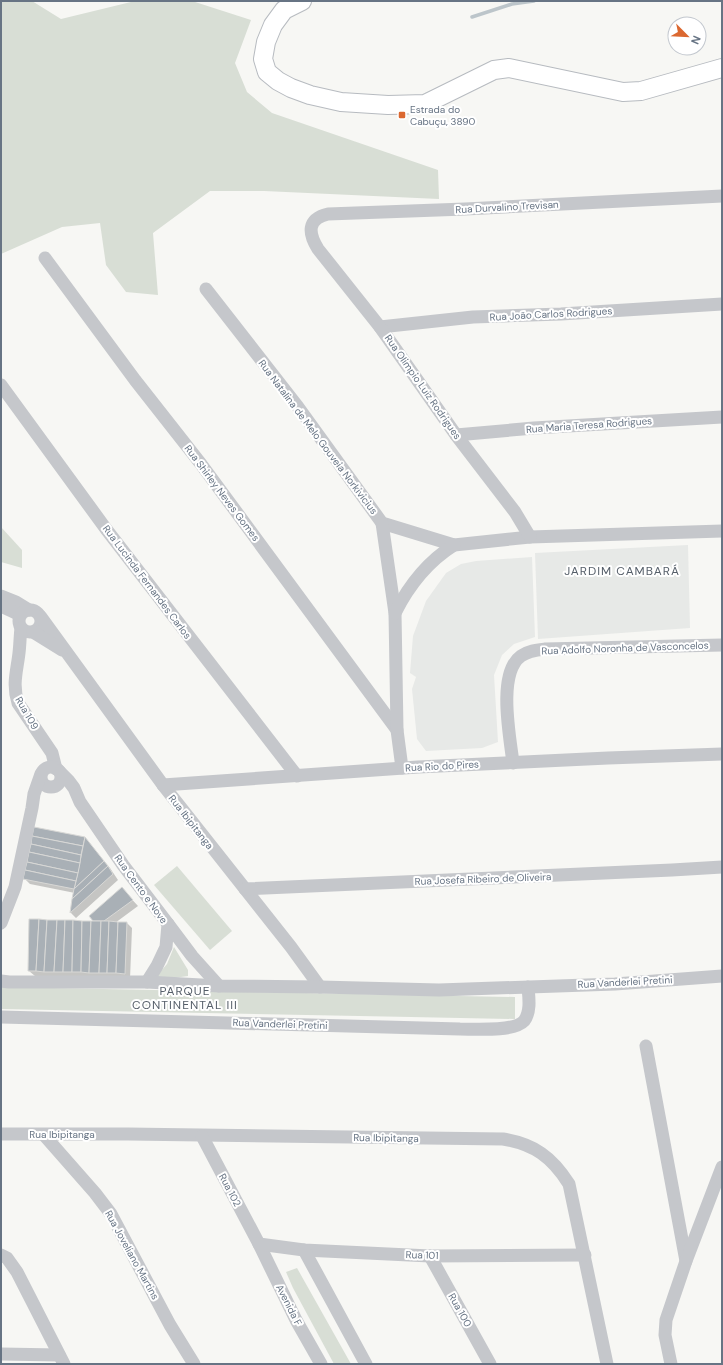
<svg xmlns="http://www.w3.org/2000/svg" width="723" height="1365" viewBox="0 0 723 1365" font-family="'DM Sans',sans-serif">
  <rect width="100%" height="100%" fill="#f7f7f4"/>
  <!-- built -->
  <g fill="#e7e9e7">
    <path d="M 688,545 L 690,628 L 538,639 L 535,553 Z"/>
    <path d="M 532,557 L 535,637 L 514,644 L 502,655 L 494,675 L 498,742 L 482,748 L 426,751 L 417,739 L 412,689 L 416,677 L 410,673 L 413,636 L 426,601 L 446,573 L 461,564 L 476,561 Z"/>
  </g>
  <!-- green -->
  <g fill="#d8ded5">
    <path d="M 1,1 L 32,1 L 61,19 L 135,1 L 192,1 L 251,20 L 235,63 L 247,92 L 272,113 L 438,170 L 439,199 L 264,191 L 210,191 L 153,233 L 158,295 L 126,292 L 106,265 L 100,223 L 62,227 L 1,254 Z"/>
    <path d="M 1,527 L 22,550 L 22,568 L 1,562 Z"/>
    <path d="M 177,866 L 232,931 L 210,950 L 154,885 Z"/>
    <path d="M 174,947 L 188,970 L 188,976 L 160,980 L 156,977 L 167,964 Z"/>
    <path d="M 1,987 L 515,997 L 515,1019 L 1,1009 Z"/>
    <path d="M 297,1268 L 351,1364 L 334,1364 L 293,1288 L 286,1272 Z"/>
  </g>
  <!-- shadow -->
  <g fill="#0003">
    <path d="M 84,838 L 110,868 L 118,880 L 76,918 L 71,913 L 75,893 L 30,884 L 25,879 Z"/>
    <path d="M 127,894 L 138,906 L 115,923 L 127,923 L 132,928 L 130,979 L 35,976 L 29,971 L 95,922 Z"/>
  </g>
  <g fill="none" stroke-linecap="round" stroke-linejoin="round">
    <!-- stream -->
    <path stroke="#bcc5ca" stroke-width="3.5" d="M 472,17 L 512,4 L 534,1"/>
  </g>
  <!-- building -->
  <g fill="#a9b0b6" stroke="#d8d8d6">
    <path d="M 34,827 L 85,837 L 83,846 L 32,836 Z"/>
    <path d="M 32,836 L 83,846 L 81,855 L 31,844 Z"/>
    <path d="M 85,837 L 104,861 L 74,889 L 76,881 Z"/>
    <path d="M 31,844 L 81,855 L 80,863 L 29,852 Z"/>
    <path d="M 29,852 L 80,863 L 78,873 L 27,862 Z"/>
    <path d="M 104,861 L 108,866 L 72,899 L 74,889 Z"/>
    <path d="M 27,862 L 78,873 L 76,881 L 25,870 Z"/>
    <path d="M 108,866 L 113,874 L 70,913 L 72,899 Z"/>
    <path d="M 25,870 L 76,881 L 74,889 L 23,879 Z"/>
    <path d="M 122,887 L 133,900 L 104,921 L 93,921 L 89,916 Z"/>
    <path d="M 29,919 L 39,919 L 36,971 L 28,971 Z"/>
    <path d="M 39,919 L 47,920 L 44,972 L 36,971 Z"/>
    <path d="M 47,920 L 57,920 L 54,972 L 44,972 Z"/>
    <path d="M 57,920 L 65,920 L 63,972 L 54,972 Z"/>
    <path d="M 65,920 L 73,920 L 72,972 L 63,972 Z"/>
    <path d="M 73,920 L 82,921 L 81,972 L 72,972 Z"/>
    <path d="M 82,921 L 91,921 L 89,973 L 81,972 Z"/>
    <path d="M 91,921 L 101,921 L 99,973 L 89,973 Z"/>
    <path d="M 101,921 L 109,921 L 107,973 L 99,973 Z"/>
    <path d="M 109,921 L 118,922 L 116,973 L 107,973 Z"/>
    <path d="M 118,922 L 127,922 L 125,974 L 116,973 Z"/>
  </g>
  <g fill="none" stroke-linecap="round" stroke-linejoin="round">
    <!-- secondary casing -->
    <g stroke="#b7bbc0" stroke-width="20">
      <path id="secondary" d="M 302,1 L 284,10 L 273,25 L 266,42 L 263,59 L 267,72 L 278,81 L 291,88 L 310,95 L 341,102 L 388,105 L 425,104 L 494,70 L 509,68 L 623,92 L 641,91 L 722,68"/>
    </g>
    <!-- street -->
    <g stroke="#c5c7cb" stroke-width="13">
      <path d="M 45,258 L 135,380 L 201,464 L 397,730"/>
      <path d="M 206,289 L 298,407 L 382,523 L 454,545 L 530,537 L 722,531"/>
      <path d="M 380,327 L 473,317 L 561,314 L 722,304"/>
      <path d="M 1,385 L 106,529 L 297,776"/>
      <path d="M 456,435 L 534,428 L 722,417"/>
      <path d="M 382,523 L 395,613 L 397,730 L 402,768"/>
      <path d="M 530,537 L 515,512 L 456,435 L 380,327 L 318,249 C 308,233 307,219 328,214 L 465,209 L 722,196"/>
      <path d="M 1,596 L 16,602 L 29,610"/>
      <path d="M 1,606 L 20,615"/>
      <circle cx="30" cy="621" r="11"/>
      <path d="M 395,613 C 409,585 427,562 454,545"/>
      <path d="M 41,617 L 163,785 L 291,947 L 320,987"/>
      <path d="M 21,628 C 20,636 20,645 19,653 C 17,671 12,684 18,703 L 52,753 L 56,769"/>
      <path d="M 33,632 L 62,650"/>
      <path d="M 513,763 C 510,737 497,673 521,656 C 528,651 537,650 545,649 L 722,645"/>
      <circle cx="51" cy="777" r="10"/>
      <path d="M 59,771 L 68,780 L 74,788 L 80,802 L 123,865 L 168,924 L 166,947 L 157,966 L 147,982"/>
      <path d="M 163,785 L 418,767 L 608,758 L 722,754"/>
      <path d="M 245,889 L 672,870 L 722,867"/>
      <path d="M 1,923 L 15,887 L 32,808 L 34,794 L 41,774"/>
      <path d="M 168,924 L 192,956 L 219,986"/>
      <path d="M 1,981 L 9,982 L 147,982 L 219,986 L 320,987 L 439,990 L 615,984 L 722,976"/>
      <path d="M 1,1017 L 460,1029 C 475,1029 514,1032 524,1021 C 531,1012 529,998 528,987"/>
      <path d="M 646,1046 L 686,1261"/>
      <path d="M 1,1134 L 128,1134 L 503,1139 C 534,1144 552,1157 569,1184 L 607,1364"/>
      <path d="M 44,1135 L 95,1193 L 111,1214 L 170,1325 L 194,1364"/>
      <path d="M 202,1136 L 259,1244 L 296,1320 L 321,1364"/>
      <path d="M 259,1244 L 304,1250 L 430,1256 L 585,1255"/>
      <path d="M 304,1250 L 366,1364"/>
      <path d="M 1,1255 L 7,1258 L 17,1272 L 64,1364"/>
      <path d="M 430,1256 L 490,1364"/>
      <path d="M 1,1354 L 59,1355"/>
      <path d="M 671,1364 L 665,1335 L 666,1320 L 686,1261 L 722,1167"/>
    </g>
    <!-- secondary -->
    <use href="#secondary" stroke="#fff" stroke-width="18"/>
  </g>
  <!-- markers -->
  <rect fill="#db6830" stroke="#fff" stroke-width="1.5" x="398" y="111" width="8" height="8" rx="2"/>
  <g text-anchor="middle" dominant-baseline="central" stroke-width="4" stroke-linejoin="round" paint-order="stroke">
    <!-- poi labels -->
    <g font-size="10" fill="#677484" stroke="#fff" text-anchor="start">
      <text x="410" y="109">Estrada do<tspan x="410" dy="12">Cabuçu, 3890</tspan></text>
    </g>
    <!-- street labels -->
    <g font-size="10" fill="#677484" stroke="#fff">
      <text transform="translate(507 207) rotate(-3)">Rua Durvalino Trevisan</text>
      <text transform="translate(551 314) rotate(-3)">Rua João Carlos Rodrigues</text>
      <text transform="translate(423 387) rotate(55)">Rua Olimpio Luiz Rodrigues</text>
      <text transform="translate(589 425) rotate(-4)">Rua Maria Teresa Rodrigues</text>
      <text transform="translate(318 437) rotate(53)">Rua Natalina de Melo Gouveia Norkivicius</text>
      <text transform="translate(222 493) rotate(53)">Rua Shirley Neves Gomes</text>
      <text transform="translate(147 582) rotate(53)">Rua Lucinda Fernandes Carlos</text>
      <text transform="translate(625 648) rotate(-2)">Rua Adolfo Noronha de Vasconcelos</text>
      <text transform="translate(27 713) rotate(60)">Rua 109</text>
      <text transform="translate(442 766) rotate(-3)">Rua Rio do Pires</text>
      <text transform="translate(191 822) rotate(52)">Rua Ibipitanga</text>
      <text transform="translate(483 879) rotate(-2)">Rua Josefa Ribeiro de Oliveira</text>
      <text transform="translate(141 889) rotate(54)">Rua Cento e Nove</text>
      <text transform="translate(625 982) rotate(-3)">Rua Vanderlei Pretini</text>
      <text transform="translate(280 1024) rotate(2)">Rua Vanderlei Pretini</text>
      <text x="62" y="1134">Rua Ibipitanga</text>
      <text transform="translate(386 1138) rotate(1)">Rua Ibipitanga</text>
      <text transform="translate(230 1190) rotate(62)">Rua 102</text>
      <text transform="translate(132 1255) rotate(61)">Rua Joveliano Martins</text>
      <text transform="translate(422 1255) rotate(2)">Rua 101</text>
      <text transform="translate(289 1305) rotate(63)">Avenida F</text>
      <text transform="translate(460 1310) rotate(61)">Rua 100</text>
    </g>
    <!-- quarter labels -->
    <g font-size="12" letter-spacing="1" fill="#555e69" stroke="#fff">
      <text x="622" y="571">JARDIM CAMBARÁ</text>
      <text x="185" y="991">PARQUE<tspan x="185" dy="14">CONTINENTAL III</tspan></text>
    </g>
  </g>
  <!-- border -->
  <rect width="723" height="1365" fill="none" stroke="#677484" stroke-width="4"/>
  <!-- north arrow -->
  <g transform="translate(687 36) rotate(114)"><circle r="19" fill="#ffffff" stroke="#c2c7ce"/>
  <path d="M0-3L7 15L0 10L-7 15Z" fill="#db6830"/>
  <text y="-6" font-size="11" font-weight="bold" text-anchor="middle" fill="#677484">N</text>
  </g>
</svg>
